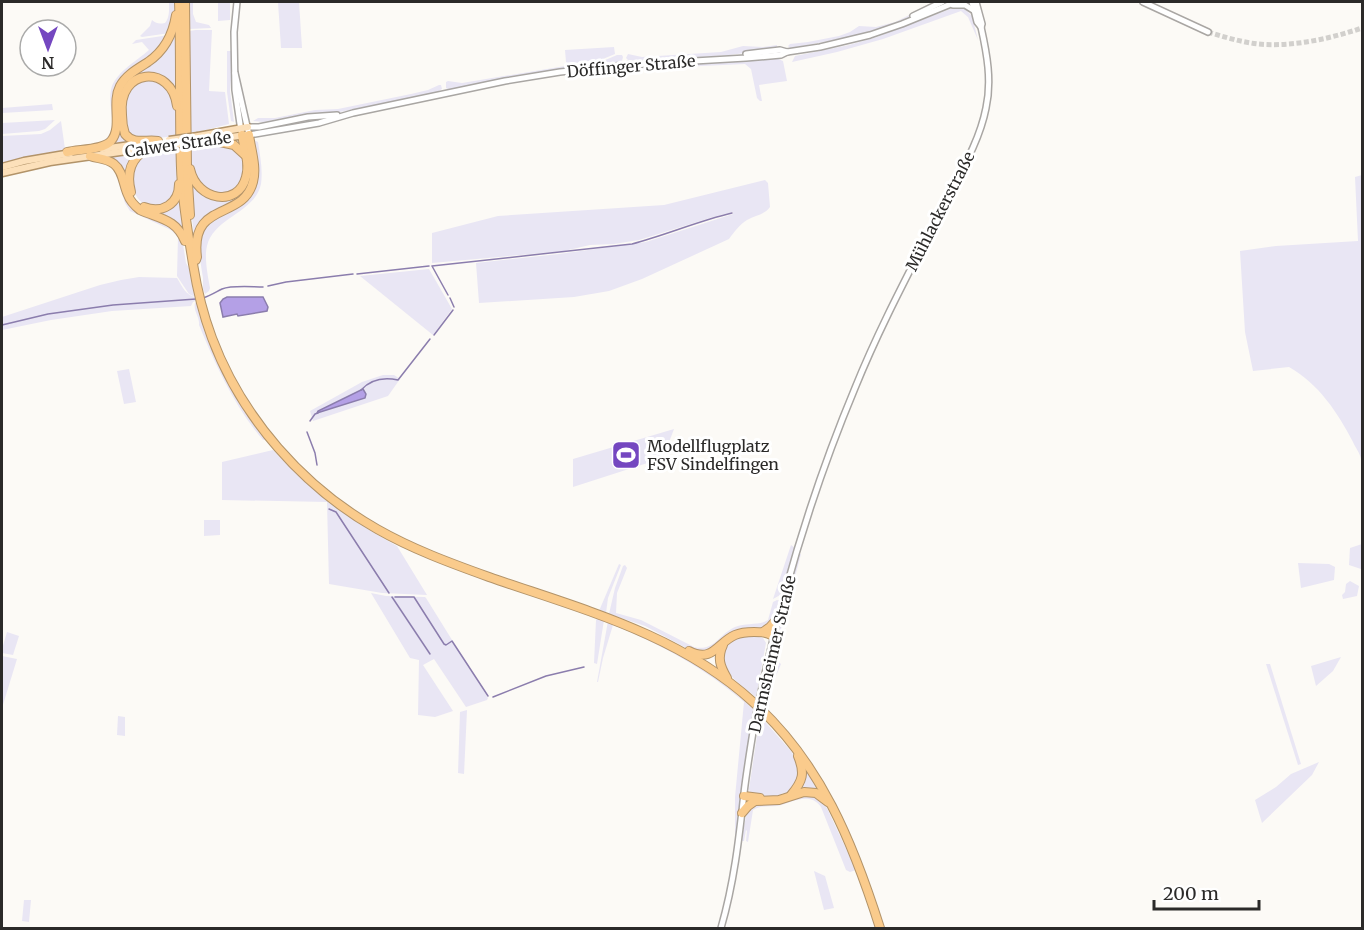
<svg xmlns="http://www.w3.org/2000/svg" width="1364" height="930" viewBox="0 0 1364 930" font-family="Merriweather,serif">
  <rect width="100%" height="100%" fill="#fcfaf6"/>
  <!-- green -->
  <g fill="#e9e6f4">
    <path d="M 169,2 L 175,2 L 174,16 L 170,33 L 142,37 L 140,36 L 150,26 L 152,20 C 157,24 159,24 165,23 C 170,17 169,9 169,2 Z"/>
    <path d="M 189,2 L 193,2 L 193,14 L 196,22 L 209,25 L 211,28 L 189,29 Z"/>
    <path d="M 218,2 L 230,2 L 230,20 L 218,21 Z"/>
    <path d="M 278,2 L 299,2 L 302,48 L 281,48 Z"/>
    <path d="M 936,2 L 937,2 C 926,7 915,14 904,19 C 868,35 829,41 790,48 L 788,46 L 790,44 L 808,42 L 839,36 L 850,32 L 859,26 L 876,27 L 895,22 Z"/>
    <path d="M 958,6 L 965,7 L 965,9 L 972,16 L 978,40 L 968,17 L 961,11 L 883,39 L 837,52 L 792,62 L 795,56 L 849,45 L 877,37 Z"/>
    <path d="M 175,30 L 177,94 C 173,90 170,83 165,80 C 147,69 123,79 119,99 C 118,106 119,112 120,118 C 121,129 121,137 132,142 L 116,144 L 112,141 C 125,120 111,103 124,83 C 131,72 144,67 154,60 C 164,53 172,41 175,30 Z"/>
    <path d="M 196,30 L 212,30 L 209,91 L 225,92 L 229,124 L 190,134 L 189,31 Z"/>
    <path d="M 169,35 L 162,47 L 122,79 L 111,137 L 103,145 L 37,156 L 2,164 L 2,136 L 41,134 L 50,130 L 61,121 L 65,149 L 101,142 C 121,132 107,107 111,90 C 114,73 137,61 149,50 L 142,42 L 132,44 L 136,40 Z"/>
    <path d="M 777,45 L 777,49 L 729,55 L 643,61 L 629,61 L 626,58 L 628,54 L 642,57 L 721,52 L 743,46 L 763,47 Z"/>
    <path d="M 614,47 L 615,54 L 603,59 L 568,64 L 566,62 L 565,50 Z"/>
    <path d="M 227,51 L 232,51 L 232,69 L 230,91 L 234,122 L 231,121 L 227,92 Z"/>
    <path d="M 617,55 L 622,55 L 623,57 L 622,61 L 620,62 L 543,72 L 449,90 L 446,88 L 446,82 L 448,81 L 462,83 L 565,66 L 603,61 Z"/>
    <path d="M 776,58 L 783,61 L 787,81 L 759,85 L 762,101 L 760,101 L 757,98 L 751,69 L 745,64 L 636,69 L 631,71 L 630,68 Z"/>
    <path d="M 152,79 L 165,85 L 176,104 L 176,136 L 139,140 L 127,133 L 122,102 L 136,82 Z"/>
    <path d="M 439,85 L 441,85 L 442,89 L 437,92 L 340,112 L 310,113 L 263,122 L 253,121 L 258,118 L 275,118 L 315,110 L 338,109 L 411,94 L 428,90 Z"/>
    <path d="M 52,104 L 53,110 L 2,113 L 2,108 Z"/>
    <path d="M 55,120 L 45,129 L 39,131 L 2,134 L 2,123 Z"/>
    <path d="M 254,140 L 258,142 C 260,155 263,170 261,184 C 255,213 214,217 207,246 C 204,257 208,277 210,288 L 209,291 L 205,294 L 203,289 L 203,278 L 198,247 L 205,224 L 250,196 C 262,180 253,159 254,140 Z"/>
    <path d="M 200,145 L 230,145 C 248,163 248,165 238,189 L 222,195 L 206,192 L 194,175 L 191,162 L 191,147 Z"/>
    <path d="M 176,149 L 177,189 L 168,205 C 147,211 133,202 133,180 C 133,170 135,161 143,154 C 151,148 167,149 176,149 Z"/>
    <path d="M 135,153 C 132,158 129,164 127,170 C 123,195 143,223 169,208 C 174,205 176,202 180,198 L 184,232 C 181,229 178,225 174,222 C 162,214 146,214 135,203 C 125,193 127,176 117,165 C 114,161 109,160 105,157 Z"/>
    <path d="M 117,170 L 126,197 L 168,223 L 182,238 L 186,263 L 190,270 L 196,296 L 193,296 L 189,294 L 177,276 L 178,237 L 171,230 L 130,211 L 125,203 L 115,171 Z"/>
    <path d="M 251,173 C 246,206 232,197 214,214 C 207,221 201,229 194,236 L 191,210 L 191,178 L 194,184 L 226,198 Z"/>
    <path d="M 1362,175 L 1361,181 L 1362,182 L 1362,473 C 1362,468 1362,463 1361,459 C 1360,453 1355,447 1353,442 C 1338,413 1318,383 1289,367 L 1253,371 L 1245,332 L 1240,251 L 1276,246 L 1358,241 L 1355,177 Z"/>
    <path d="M 765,180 L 768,183 L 770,207 C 764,215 756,215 747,220 C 740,224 734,232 729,239 L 642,279 L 609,291 L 574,297 L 479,303 L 476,263 L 559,254 L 646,242 L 733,214 L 733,212 L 713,217 L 639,240 L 614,244 L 590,245 L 564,251 L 432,263 L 432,233 L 498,216 L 664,205 Z"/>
    <path d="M 429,269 L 452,309 L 433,335 L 360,276 Z"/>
    <path d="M 139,277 L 177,278 C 182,286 186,296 196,297 L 197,300 L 193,302 L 191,306 L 112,311 L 51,320 L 2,330 L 2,317 L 100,285 L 121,280 Z"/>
    <path d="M 197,302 L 217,360 L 222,371 L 267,439 L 263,440 C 234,406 216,366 199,325 C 200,317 193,311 195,303 Z"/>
    <path d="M 129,369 L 136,402 L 124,404 L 117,371 Z"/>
    <path d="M 383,375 L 394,375 L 400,379 L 388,396 L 313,421 L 310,411 L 362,382 Z"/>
    <path d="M 674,429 L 663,458 L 573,487 L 573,459 Z"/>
    <path d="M 273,450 L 297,474 L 328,502 L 374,533 L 397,546 L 427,595 L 382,593 L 329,584 L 327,502 L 222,500 L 222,462 Z"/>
    <path d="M 204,520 L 220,520 L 220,535 L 204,536 Z"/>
    <path d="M 1362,544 L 1361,569 L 1349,565 L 1350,548 Z"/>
    <path d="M 791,545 L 795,548 L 782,594 L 773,599 Z"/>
    <path d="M 799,554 L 801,554 L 778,641 L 777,661 L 781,664 L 773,683 L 769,707 L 763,702 L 779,627 Z"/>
    <path d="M 1298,563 L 1329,564 L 1335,567 L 1334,580 L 1301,588 Z"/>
    <path d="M 619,564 L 621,565 L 608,598 L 606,613 L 599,611 Z"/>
    <path d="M 625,565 L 627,568 L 617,593 L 616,613 L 641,620 L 694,647 C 714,652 719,634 735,627 C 745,623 755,625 764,622 L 768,620 L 773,602 L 777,600 L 780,601 L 770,624 L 760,630 L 746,629 L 707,652 L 690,650 L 645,626 L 609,614 L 615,588 L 623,566 Z"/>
    <path d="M 1350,581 L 1359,586 L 1357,596 L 1343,599 L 1342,595 L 1345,592 L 1346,584 Z"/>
    <path d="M 371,593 L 386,596 L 425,597 L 426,598 L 488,698 L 487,700 L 466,707 L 434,659 L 423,665 L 453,711 L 435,717 L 418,715 L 419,660 L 410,658 Z"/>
    <path d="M 598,618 L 604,620 L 597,664 L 594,663 L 596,620 Z"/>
    <path d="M 608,621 C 662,644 710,668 753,709 L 740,799 L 737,840 L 735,840 L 735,797 L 744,702 C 705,668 660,644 613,625 L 603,658 L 598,682 L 597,682 Z"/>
    <path d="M 7,632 L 19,636 L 13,655 L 2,653 L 2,649 Z"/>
    <path d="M 751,635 L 763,638 L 766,643 L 756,697 C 746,689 735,681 727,672 C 723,668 722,665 722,659 C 723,641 735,636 751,635 Z"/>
    <path d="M 2,656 L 17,659 L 2,708 Z"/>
    <path d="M 1341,657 L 1333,671 L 1316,686 L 1311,666 Z"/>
    <path d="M 1266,664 L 1270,664 L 1301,764 L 1298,765 Z"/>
    <path d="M 467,710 L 464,774 L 458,773 L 460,712 Z"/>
    <path d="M 118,716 L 125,717 L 125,736 L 117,735 Z"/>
    <path d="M 760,716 L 791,751 L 795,758 L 801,775 L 794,789 L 786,795 L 782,793 L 781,797 C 770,798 760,798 750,793 L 749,789 Z"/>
    <path d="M 1319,762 L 1312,775 L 1262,823 L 1255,800 L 1276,787 L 1291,774 Z"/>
    <path d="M 805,769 L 820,792 L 797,792 Z"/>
    <path d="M 812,793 L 822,801 L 826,806 L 856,870 L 850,872 L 846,870 L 821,807 C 818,803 815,800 809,799 C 799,797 787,804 777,806 C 768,807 761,805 753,810 L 748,842 L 746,841 L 747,831 L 746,830 L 744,841 L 741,841 L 747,812 L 754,804 Z"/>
    <path d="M 814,871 L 825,876 L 834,908 L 824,910 Z"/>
    <path d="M 24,900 L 31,900 L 29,922 L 22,921 Z"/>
  </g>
  <!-- water -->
  <g fill="#b4a0e6" stroke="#8b7dad" stroke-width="1.5">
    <path d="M 227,297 L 263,297 L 268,307 L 267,311 L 238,316 L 237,314 L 223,317 L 220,303 L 223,299 Z"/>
    <path d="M 363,389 L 366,394 L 365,398 L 317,413 L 318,411 Z"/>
  </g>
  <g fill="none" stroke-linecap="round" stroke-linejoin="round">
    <!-- stream -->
    <g stroke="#8b7dad" stroke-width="1.5">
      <path d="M 357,274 L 429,266"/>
      <path d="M 268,286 L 286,282 L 353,274"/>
      <path d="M 448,295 L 432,266 L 632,244 C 666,235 698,221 732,213"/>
      <path d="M 203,298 C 210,296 216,292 222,289 C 232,285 252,287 263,287"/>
      <path d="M 450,298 L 454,307"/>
      <path d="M 2,325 L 48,314 L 113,305 L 196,299"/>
      <path d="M 434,335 L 453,310"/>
      <path d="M 361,390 C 371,379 384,377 398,380 L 430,339"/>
      <path d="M 310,421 L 315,414 L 318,413"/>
      <path d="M 307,432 L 315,453 L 317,465"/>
      <path d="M 329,509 L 336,512 L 389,593"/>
      <path d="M 392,597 L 430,654"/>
      <path d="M 395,597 L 414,597 L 444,644 L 446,645 L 452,641 L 488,696"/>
      <path d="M 493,697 L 546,676 L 584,667"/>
    </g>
    <!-- secondary-tunnel -->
    <path stroke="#d2d0cd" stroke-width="5" stroke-dasharray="5 2.5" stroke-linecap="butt" d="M 1208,32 C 1224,37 1241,42 1258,44 C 1293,47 1329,39 1362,28"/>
    <!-- secondary casing -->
    <g stroke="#a9a6a3" stroke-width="8">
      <g id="secondary">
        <path d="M 237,2 L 234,32 L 235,90 L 241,131"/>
        <path d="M 972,2 L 977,22 L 981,27"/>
        <path d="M 1143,2 L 1208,32"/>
        <path d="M 953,5 L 965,5 L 973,10"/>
        <path d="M 913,16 L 942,2"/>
        <path d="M 746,54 L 780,50 L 787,52"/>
        <path d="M 235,73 L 249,135 L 319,123 L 353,113 L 505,81 L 560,72 L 625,65 L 746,58 L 781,55 L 787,52 L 820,47 L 870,35 L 902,24 L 956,2"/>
        <path d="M 248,127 L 259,127 L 308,117 L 337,115"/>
        <path d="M 761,692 C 783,588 814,486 855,388 C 880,326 912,267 942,208 C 958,176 979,144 986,108 C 992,81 987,54 981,27 L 982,24 L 976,2"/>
        <path d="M 721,928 C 734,883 739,839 744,793 C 747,768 751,744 755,720"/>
      </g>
    </g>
    <!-- primary casing -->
    <g stroke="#b29369" stroke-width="9">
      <g id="primary">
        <path d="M 198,136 L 248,127"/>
        <path d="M 198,142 L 245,135"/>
        <path d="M 102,149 L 145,143"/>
        <path d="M 2,167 L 24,161 L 71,153"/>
        <path d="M 2,173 L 50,162 L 169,145"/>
      </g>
    </g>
    <!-- highway casing -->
    <g stroke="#b29369" stroke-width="10">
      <g id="highway">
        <path d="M 179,2 C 181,57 179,113 181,168 C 182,201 188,232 193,264 C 197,289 203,314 212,338 C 242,418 303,487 377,529 C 412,549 450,563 489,577 C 581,609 679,634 753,702 C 821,763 853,843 880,928"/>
        <path d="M 185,2 L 187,167 L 190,215"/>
        <path d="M 211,140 L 234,145 L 245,155"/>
        <path d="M 158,141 C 146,139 134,145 125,134 C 123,128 122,122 122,115 C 117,67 172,64 177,106"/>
        <path d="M 67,152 C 79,149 103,150 111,141 C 123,127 111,103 120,86 C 126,75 137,69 148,62 C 164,51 173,34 176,15"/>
        <path d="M 90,156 C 98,159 106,158 114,164 C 123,171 123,184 128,195 C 130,201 135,206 140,210 C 160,219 176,219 185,241"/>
        <path d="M 190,169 C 197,201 238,208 246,177 C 250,164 244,148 242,135"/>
        <path d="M 131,192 C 126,173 131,158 147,149"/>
        <path d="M 144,207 C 162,214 179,204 179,184"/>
        <path d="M 196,260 L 197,257 C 190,200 243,221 253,182 C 257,167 251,150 249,135"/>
        <path d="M 763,632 L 770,627 L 778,618"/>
        <path d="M 723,645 C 717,658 720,666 727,678"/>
        <path d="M 689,651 C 713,663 717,643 735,635 C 742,632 748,632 754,632 C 762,632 766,632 773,636"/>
        <path d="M 791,795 C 803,781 805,773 798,756"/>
        <path d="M 744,796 L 760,798"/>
        <path d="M 742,813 L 748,806 L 755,801 L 779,800 L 804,792 L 816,793 L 828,802"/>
      </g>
    </g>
    <!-- secondary -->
    <use href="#secondary" stroke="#fff" stroke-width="5"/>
    <!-- primary -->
    <use href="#primary" stroke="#fce0ba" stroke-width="6"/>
    <!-- highway -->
    <use href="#highway" stroke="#facb8c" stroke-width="8"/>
    <!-- secondary-bridge casing -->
    <g stroke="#a9a6a3" stroke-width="8" stroke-linecap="butt">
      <path id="secondary-bridge" d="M 755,720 L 761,692"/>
    </g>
    <!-- primary-bridge casing -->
    <g stroke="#b29369" stroke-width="9" stroke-linecap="butt">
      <g id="primary-bridge">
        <path d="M 169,140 L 198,136"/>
        <path d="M 169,145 L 198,142"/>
      </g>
    </g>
    <!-- secondary-bridge -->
    <use href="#secondary-bridge" stroke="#fff" stroke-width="5"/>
    <!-- primary-bridge -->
    <use href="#primary-bridge" stroke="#fce0ba" stroke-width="6"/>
  </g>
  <!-- icons -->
  <defs>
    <g id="stadium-square" transform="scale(1.5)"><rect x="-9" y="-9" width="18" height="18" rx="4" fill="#7447c0" stroke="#fff"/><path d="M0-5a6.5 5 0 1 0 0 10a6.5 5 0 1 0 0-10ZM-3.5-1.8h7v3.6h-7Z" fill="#fff"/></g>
  </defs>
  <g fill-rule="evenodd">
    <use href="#stadium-square" x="626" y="455"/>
  </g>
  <g text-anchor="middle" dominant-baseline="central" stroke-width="6" stroke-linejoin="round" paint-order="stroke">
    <!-- street labels -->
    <g font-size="16" fill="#2b2a29" stroke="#fff">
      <text transform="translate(631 66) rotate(-5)">Döffinger Straße</text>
      <text transform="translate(178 144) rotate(-8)">Calwer Straße</text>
      <text transform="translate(940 211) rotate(-63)">Mühlackerstraße</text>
      <text transform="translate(772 654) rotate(-77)">Darmsheimer Straße</text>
    </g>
    <!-- poi labels -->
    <g font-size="16" fill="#2b2a29" stroke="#fff" text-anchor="start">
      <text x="647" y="446">Modellflugplatz<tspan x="647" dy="18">FSV Sindelfingen</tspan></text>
    </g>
  </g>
  <!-- border -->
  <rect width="1364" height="930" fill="none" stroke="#2b2a29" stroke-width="6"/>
  <!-- north arrow -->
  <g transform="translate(48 48) rotate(180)"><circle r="28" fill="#ffffff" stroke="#aaaaa9" stroke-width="1.5"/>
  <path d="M0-4.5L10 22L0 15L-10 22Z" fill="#7447c0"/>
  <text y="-9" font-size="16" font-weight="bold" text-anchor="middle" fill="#2b2a29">N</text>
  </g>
  <!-- scale -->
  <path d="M1154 900v9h105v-9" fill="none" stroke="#2b2a29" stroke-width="3"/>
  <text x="1163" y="900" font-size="18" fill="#2b2a29" stroke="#ffffff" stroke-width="4.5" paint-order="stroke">200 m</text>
</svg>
